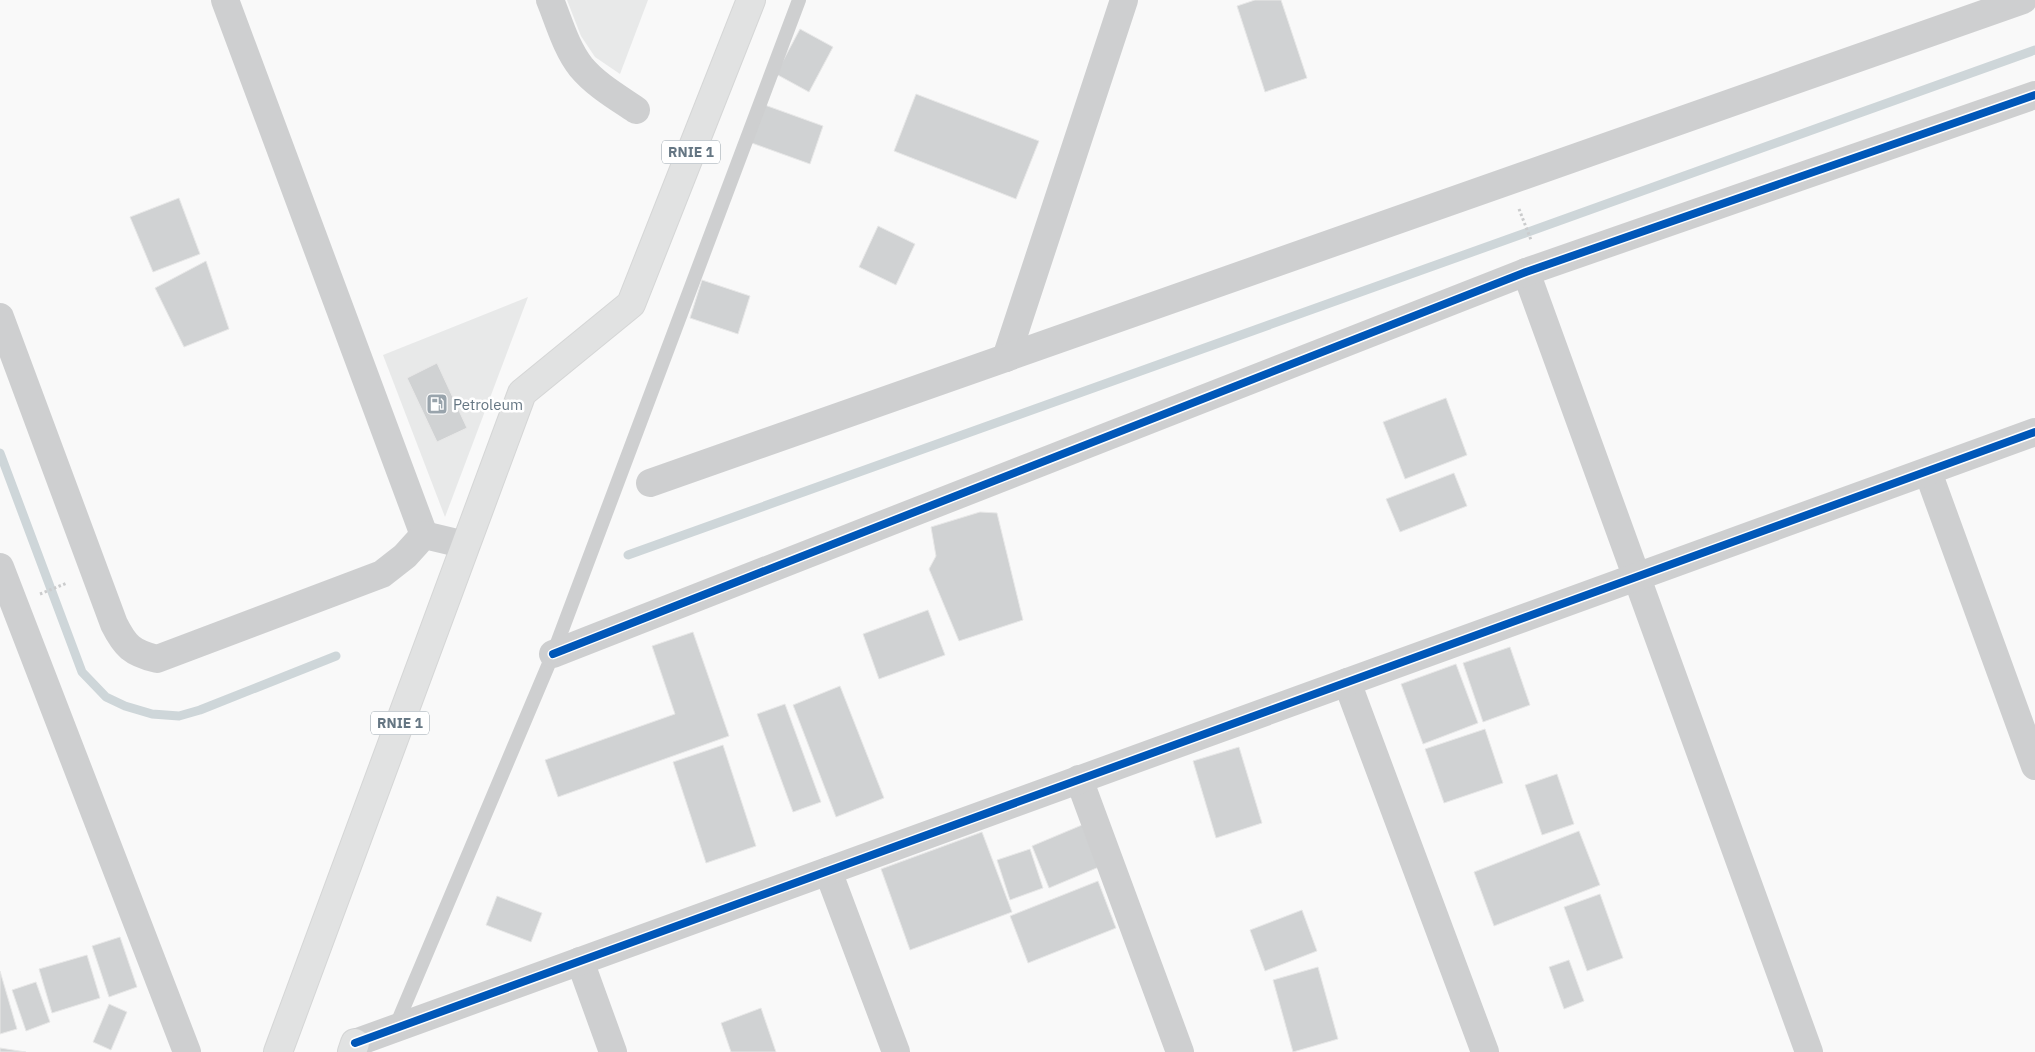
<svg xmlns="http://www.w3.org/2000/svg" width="2035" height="1052" viewBox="0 0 2035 1052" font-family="'IBM Plex Sans',sans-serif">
  <rect width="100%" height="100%" fill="#f9f9f9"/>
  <!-- built -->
  <g fill="#e8e9e9">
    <path d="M 567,0 L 648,0 L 620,74 L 595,57 L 581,36 Z"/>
    <path d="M 528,297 L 445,517 L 383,355 Z"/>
  </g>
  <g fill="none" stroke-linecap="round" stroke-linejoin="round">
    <!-- stream -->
    <g stroke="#ced6d9" stroke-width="9">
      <path d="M 0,453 L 82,672 L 106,697 L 125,706 L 152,714 L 179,716 L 200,710 L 336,656"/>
      <path d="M 628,555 L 2035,50"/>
    </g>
  </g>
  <!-- building -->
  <g fill="#d0d2d3" stroke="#e8e8e8">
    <path d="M 1255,0 L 1281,0 L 1307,78 L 1265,92 L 1237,6 Z"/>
    <path d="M 800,29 L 833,47 L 809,92 L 776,74 Z"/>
    <path d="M 916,94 L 1039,141 L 1016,199 L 894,151 Z"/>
    <path d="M 762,104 L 823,126 L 810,164 L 749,142 Z"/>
    <path d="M 179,198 L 200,254 L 153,272 L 130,217 Z"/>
    <path d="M 878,226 L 915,244 L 896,285 L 859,267 Z"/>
    <path d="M 206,261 L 229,329 L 184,347 L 155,288 Z"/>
    <path d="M 702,280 L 750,296 L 738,334 L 690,318 Z"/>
    <path d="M 437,363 L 467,428 L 437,442 L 407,378 Z"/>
    <path d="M 1446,398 L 1467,455 L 1405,479 L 1383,422 Z"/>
    <path d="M 1454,473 L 1467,506 L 1400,532 L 1386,499 Z"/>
    <path d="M 980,512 L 997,513 L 1023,620 L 959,641 L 929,569 L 936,556 L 931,527 Z"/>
    <path d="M 928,610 L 945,655 L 879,679 L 863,634 Z"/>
    <path d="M 693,632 L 729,736 L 558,797 L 545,760 L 675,714 L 652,646 Z"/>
    <path d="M 1510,647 L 1530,705 L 1483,722 L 1463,663 Z"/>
    <path d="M 1456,664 L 1478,723 L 1423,744 L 1401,684 Z"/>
    <path d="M 840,686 L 884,798 L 836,817 L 793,705 Z"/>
    <path d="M 785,704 L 821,802 L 793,812 L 757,714 Z"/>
    <path d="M 1485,729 L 1503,783 L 1444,803 L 1425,749 Z"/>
    <path d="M 723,745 L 756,846 L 706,863 L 673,762 Z"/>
    <path d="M 1239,747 L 1262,823 L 1216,838 L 1193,761 Z"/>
    <path d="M 1557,774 L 1574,824 L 1542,835 L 1525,785 Z"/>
    <path d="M 1082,825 L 1099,867 L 1049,888 L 1032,846 Z"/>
    <path d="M 1579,831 L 1600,885 L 1494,926 L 1474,872 Z"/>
    <path d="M 982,832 L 1012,912 L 910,950 L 881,869 Z"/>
    <path d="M 1030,849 L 1043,888 L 1010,900 L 997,860 Z"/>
    <path d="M 1098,881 L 1116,928 L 1028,963 L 1010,916 Z"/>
    <path d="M 1600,894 L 1623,958 L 1587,971 L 1564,907 Z"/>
    <path d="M 497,896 L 542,913 L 531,942 L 486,925 Z"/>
    <path d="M 1302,910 L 1317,951 L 1265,971 L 1250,930 Z"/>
    <path d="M 120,937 L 137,987 L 109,997 L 92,946 Z"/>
    <path d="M 87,955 L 100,998 L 52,1013 L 39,969 Z"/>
    <path d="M 1569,960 L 1584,1001 L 1564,1009 L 1549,967 Z"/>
    <path d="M 1318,967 L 1338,1039 L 1293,1052 L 1273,980 Z"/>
    <path d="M 0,971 L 17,1029 L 0,1034 Z"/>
    <path d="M 36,982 L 50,1022 L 26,1031 L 12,990 Z"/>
    <path d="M 109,1004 L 127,1012 L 111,1050 L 93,1042 Z"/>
    <path d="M 761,1008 L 776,1052 L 731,1052 L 721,1023 Z"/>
    <path d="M 0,1048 L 26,1052 L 0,1052 Z"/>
  </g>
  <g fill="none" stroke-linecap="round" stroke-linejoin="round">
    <!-- trunk casing -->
    <g stroke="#d5d6d6" stroke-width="30">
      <g id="trunk">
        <path d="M 278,1052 L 522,393 L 631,304 L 751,0"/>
        <path d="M 352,1052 L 355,1043"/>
      </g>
    </g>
    <!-- path -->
    <g stroke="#cbcccd" stroke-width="3" stroke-dasharray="2.5 2.5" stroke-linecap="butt">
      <path d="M 1519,209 L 1531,240"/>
      <path d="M 40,594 L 67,583"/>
    </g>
    <!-- service -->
    <path stroke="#cecfd0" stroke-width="14" d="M 395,1028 L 553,654 L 799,0"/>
    <!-- minor -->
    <g stroke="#cecfd0" stroke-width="28">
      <path d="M 225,0 L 424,535"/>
      <path d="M 550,0 C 559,22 566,48 581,67 C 596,85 617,97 636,110"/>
      <path d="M 1526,272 L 1809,1052"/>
      <path d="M 1006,358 L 1124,0"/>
      <path d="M 1928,472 L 2035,766"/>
      <path d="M 650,483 L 2023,0"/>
      <path d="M 553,654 L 1526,272 L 2035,95"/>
      <path d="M 1347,682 L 1485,1052"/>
      <path d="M 1079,779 L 1180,1052"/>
      <path d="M 828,871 L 896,1052"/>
      <path d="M 580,961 L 613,1052"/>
      <path d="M 355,1043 L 2035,432"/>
    </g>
    <!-- tertiary -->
    <g stroke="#cecfd0" stroke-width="28">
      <path d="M 0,317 L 114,624 C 125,646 132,653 157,659 L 382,574 L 405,556 L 424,535 L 466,545"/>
      <path d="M 0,567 L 187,1052"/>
    </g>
    <!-- trunk -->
    <use href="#trunk" stroke="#e1e2e2" stroke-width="28"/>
    <!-- cycleway casing -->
    <g stroke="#fff" stroke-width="11">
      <g id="cycleway">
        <path d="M 553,654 L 1526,272 L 2035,95"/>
        <path d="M 355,1043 L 2035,432"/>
      </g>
    </g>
    <!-- cycleway -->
    <use href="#cycleway" stroke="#0057b8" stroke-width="8"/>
  </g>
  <!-- icons -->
  <defs>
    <g id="fuel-square" transform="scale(1.125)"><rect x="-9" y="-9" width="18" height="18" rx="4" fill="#99a4ac" stroke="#fff"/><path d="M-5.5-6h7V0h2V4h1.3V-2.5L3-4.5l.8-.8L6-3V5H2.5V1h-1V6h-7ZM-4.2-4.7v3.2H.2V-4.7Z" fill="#fff"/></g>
  </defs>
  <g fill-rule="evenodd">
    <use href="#fuel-square" x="437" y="404"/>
  </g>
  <g text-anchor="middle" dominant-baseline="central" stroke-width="5" stroke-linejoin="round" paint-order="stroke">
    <!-- shield labels -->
    <g fill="#fff" stroke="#939fa8" stroke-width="1">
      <rect x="662" y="140.5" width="58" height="23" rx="4"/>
      <rect x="371" y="711.5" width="58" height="23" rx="4"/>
    </g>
    <g font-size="14" font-weight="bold" fill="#657683">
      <text x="691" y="152">RNIE 1</text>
      <text x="400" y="723">RNIE 1</text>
    </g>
    <!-- poi labels -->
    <g font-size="15" fill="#657683" stroke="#fff" text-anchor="start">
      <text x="453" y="404">Petroleum</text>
    </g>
  </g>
</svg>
